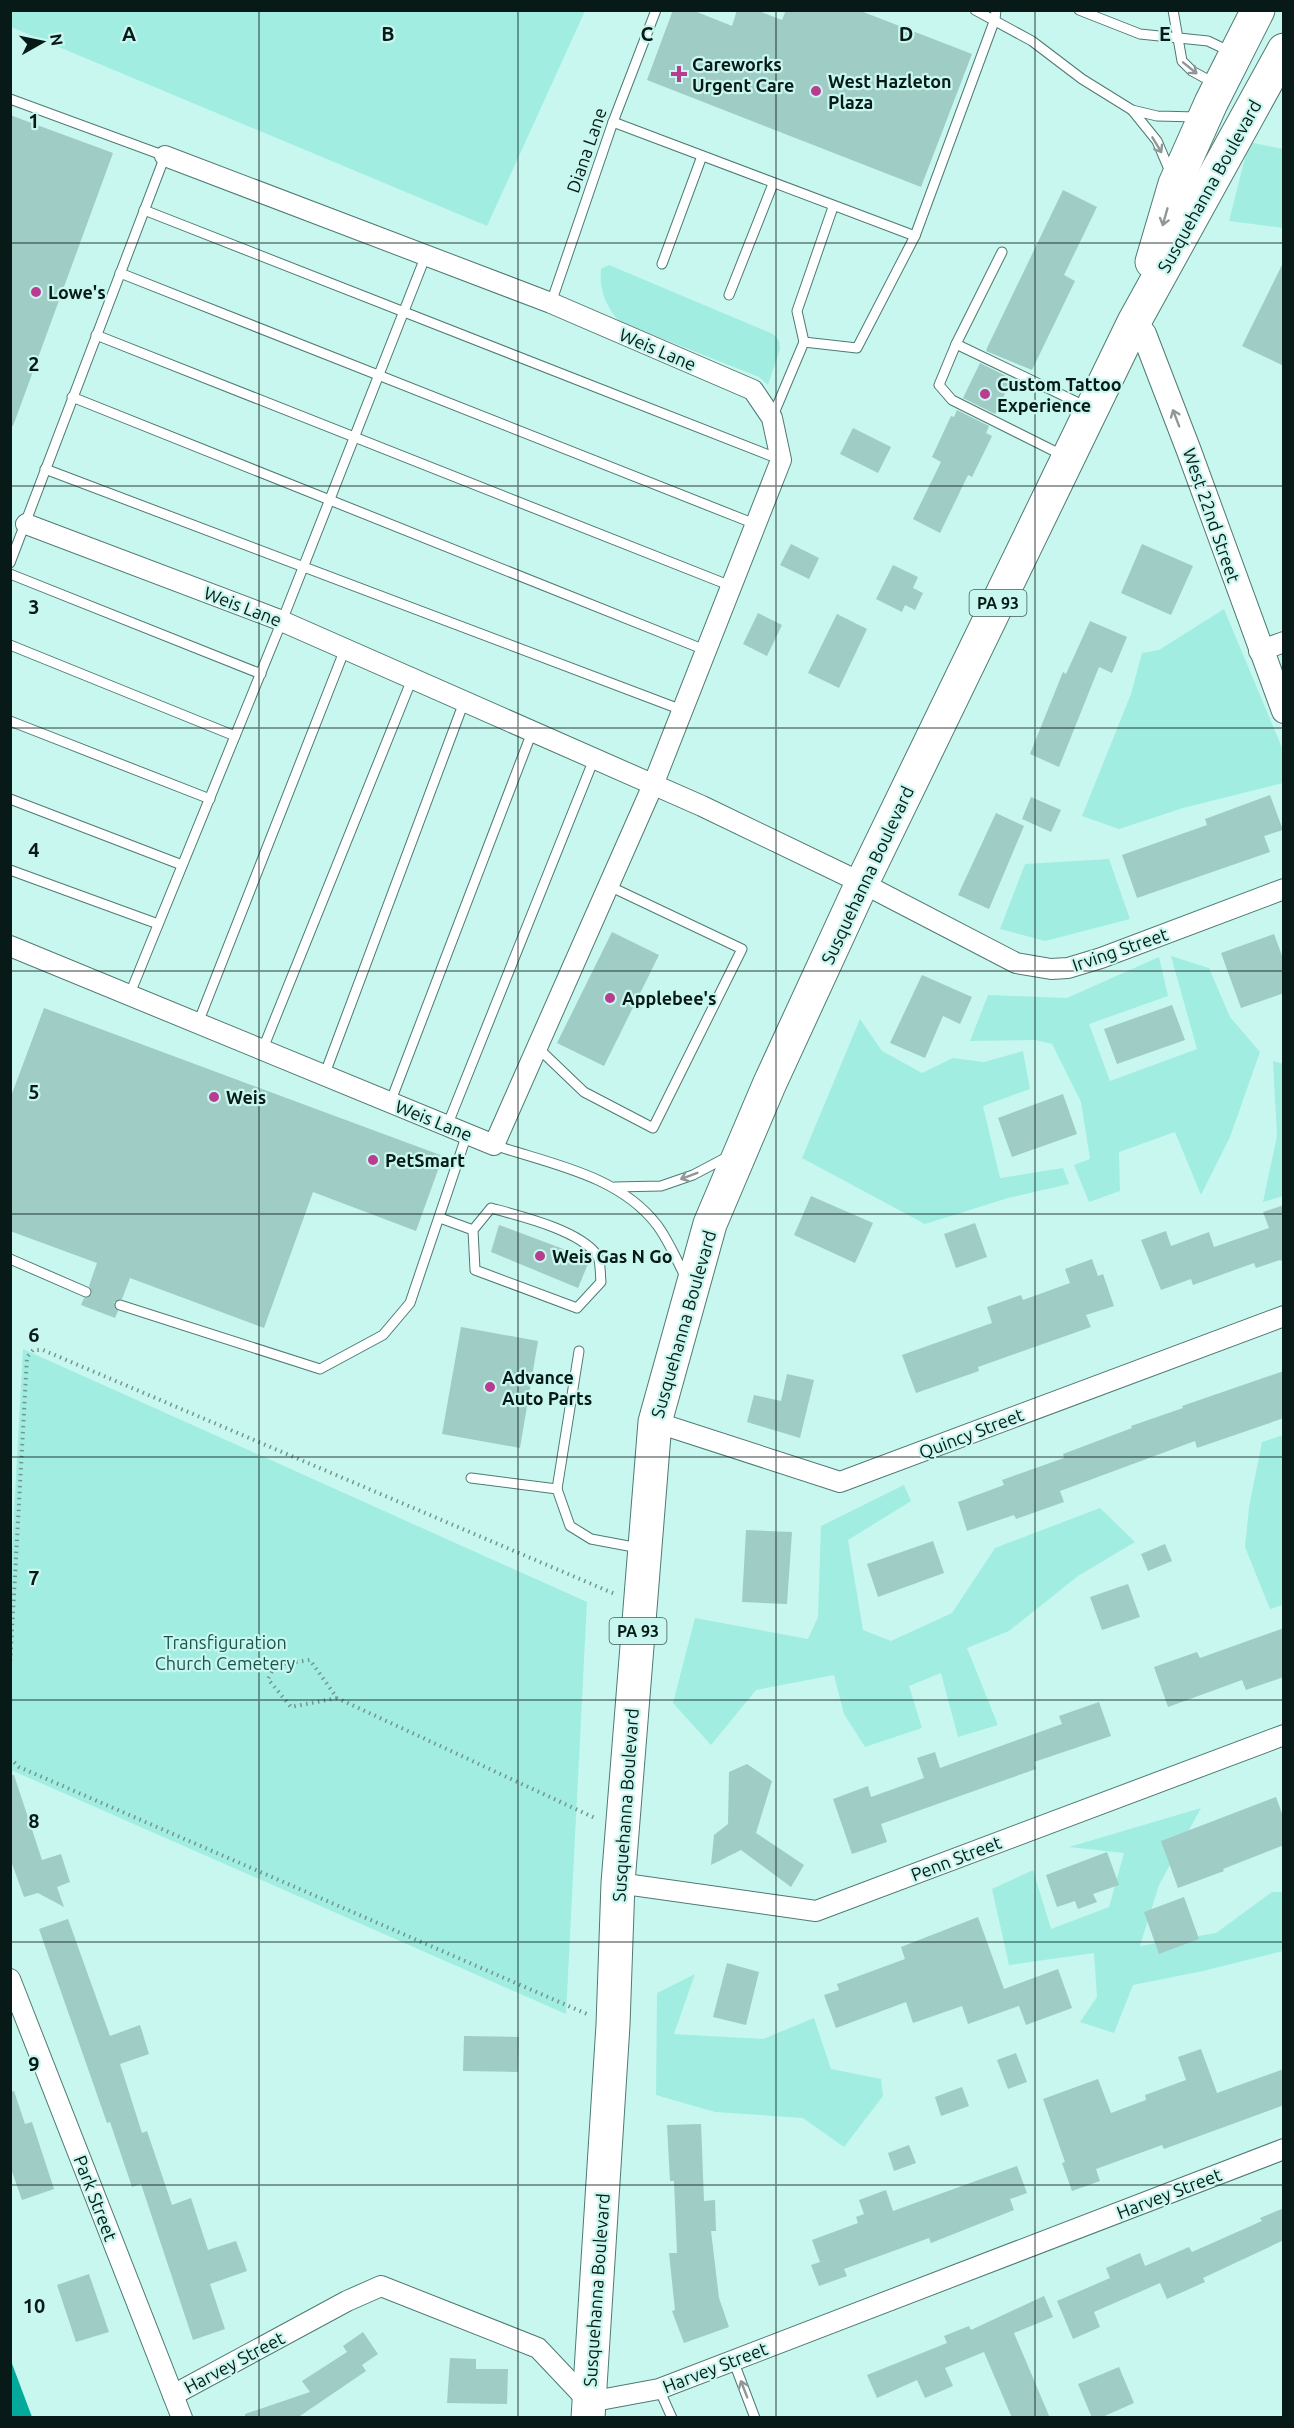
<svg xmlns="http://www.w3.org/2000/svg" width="1294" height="2428" viewBox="0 0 1294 2428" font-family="Ubuntu,sans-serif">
  <rect width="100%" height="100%" fill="#c8f7ef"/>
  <!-- green -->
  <g fill="#a2ede1">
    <path d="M 10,11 L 11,10 L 585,11 L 487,226 L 11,27 Z"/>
    <path d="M 1249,142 L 1283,149 L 1283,228 L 1229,221 Z"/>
    <path d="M 609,265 L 773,334 L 779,341 L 780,349 L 768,385 L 759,377 L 620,322 C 606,307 599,290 601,269 Z"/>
    <path d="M 1224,609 L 1283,750 L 1283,783 L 1183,808 L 1119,829 L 1082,816 L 1131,694 L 1142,653 L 1159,650 Z"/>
    <path d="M 1109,859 L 1130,919 L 1045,941 L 1000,929 L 1025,864 Z"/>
    <path d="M 1171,956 L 1209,968 L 1230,1017 L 1260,1052 L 1230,1137 L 1201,1195 L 1175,1132 L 1119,1152 L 1120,1191 L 1089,1202 L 1074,1165 L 1090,1159 L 1081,1102 L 1052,1044 L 1035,1040 L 970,1041 L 988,995 L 1067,998 L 1159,957 L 1168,996 L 1089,1024 L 1110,1081 L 1197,1049 Z"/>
    <path d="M 860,1019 L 882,1051 L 922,1073 L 953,1058 L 984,1062 L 1023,1051 L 1030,1089 L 983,1106 L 1000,1178 L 1063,1168 L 1069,1184 L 1008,1198 L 925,1224 L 802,1158 Z"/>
    <path d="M 1273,1061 L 1283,1064 L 1283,1196 L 1263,1202 L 1277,1136 Z"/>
    <path d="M 23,1349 L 587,1602 L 566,2014 L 11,1770 L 11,1567 Z"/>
    <path d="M 1283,1435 L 1283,1605 L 1270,1609 L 1245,1547 L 1249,1507 L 1262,1442 Z"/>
    <path d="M 904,1485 L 911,1501 L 848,1540 L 863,1630 L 891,1641 L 952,1613 L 995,1548 L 1100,1508 L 1135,1542 L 1078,1576 L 1009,1631 L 967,1648 L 998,1725 L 958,1737 L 941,1673 L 909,1686 L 922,1728 L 865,1747 L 844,1714 L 834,1675 L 756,1690 L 711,1745 L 673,1703 L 695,1618 L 808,1639 L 818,1617 L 821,1526 Z"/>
    <path d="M 1201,1808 L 1159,1885 L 1140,1946 L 1216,1933 L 1272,1892 L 1283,1892 L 1283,1951 L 1203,1971 L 1133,1985 L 1114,2033 L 1080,2022 L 1097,1997 L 1094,1953 L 1009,1965 L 992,1889 L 1033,1870 L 1051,1929 L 1109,1907 L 1124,1853 L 1069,1847 Z"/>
    <path d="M 695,1974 L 674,2034 L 763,2039 L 814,2018 L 831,2069 L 881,2079 L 883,2096 L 844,2147 L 803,2118 L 715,2112 L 656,2095 L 657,1993 Z"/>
  </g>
  <!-- water -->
  <path fill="#03aa9b" d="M 10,2361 L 11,2361 L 32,2417 L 11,2417 Z"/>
  <!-- building -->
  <g fill="#9fccc5">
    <path d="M 673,10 L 692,10 L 732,26 L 737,10 L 756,10 L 782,20 L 786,10 L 858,10 L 972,54 L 921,187 L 647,80 Z"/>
    <path d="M 10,115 L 113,153 L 13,426 L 10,425 Z"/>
    <path d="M 1063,190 L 1097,207 L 1064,275 L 1075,281 L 1032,370 L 986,351 L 987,348 Z"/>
    <path d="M 1284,261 L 1284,366 L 1242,346 Z"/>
    <path d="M 980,363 L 1012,379 L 995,414 L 963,398 Z"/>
    <path d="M 957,410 L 989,426 L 986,433 L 992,436 L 972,477 L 968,475 L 940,533 L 913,519 L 941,462 L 932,457 L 951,416 L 954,417 Z"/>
    <path d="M 853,428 L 891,447 L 878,473 L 840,454 Z"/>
    <path d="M 791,544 L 819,558 L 809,579 L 780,565 Z"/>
    <path d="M 1142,544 L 1193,566 L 1171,615 L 1121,593 Z"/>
    <path d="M 893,565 L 918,577 L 913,588 L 923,593 L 915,610 L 905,605 L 902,612 L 876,599 Z"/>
    <path d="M 758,613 L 782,625 L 767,656 L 743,644 Z"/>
    <path d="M 837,614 L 867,629 L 839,688 L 808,673 Z"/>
    <path d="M 1090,621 L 1127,637 L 1112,673 L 1099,667 L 1059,767 L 1030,754 L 1063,672 L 1066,674 Z"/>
    <path d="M 1270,795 L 1283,830 L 1264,836 L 1270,852 L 1137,898 L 1122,855 L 1207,825 L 1205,819 Z"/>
    <path d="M 1031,797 L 1061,810 L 1051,832 L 1022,819 Z"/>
    <path d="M 996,813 L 1024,826 L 989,909 L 958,895 Z"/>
    <path d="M 612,932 L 659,955 L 604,1066 L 557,1043 Z"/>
    <path d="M 1274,934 L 1284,961 L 1284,993 L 1241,1008 L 1221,953 Z"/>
    <path d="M 922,975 L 972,997 L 960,1024 L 943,1016 L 925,1058 L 890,1043 Z"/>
    <path d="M 1172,1005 L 1185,1040 L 1117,1064 L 1104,1029 Z"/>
    <path d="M 44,1008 L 443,1156 L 416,1231 L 313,1192 L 264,1328 L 130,1278 L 122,1299 L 114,1302 L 118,1311 L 115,1318 L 81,1305 L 84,1298 L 92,1294 L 89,1286 L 97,1263 L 10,1231 L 10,1099 Z"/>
    <path d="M 1063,1094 L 1077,1134 L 1012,1157 L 998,1118 Z"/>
    <path d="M 811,1196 L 873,1223 L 855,1263 L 794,1235 Z"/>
    <path d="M 1284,1205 L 1284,1262 L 1280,1260 L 1256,1268 L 1254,1263 L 1193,1285 L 1191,1279 L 1161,1290 L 1141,1240 L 1166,1231 L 1171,1246 L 1209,1232 L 1214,1247 L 1269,1228 L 1263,1212 Z"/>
    <path d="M 975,1223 L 987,1257 L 956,1268 L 944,1234 Z"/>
    <path d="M 499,1225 L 590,1259 L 578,1288 L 491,1252 Z"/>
    <path d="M 1092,1259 L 1098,1276 L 1103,1274 L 1114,1306 L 1086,1315 L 1091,1327 L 978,1367 L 979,1371 L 916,1393 L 902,1355 L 992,1323 L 987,1307 L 1021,1295 L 1023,1300 L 1070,1283 L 1065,1269 Z"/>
    <path d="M 461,1327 L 538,1341 L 520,1448 L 442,1434 Z"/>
    <path d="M 1284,1371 L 1284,1418 L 1197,1448 L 1195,1441 L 1060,1491 L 1064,1502 L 1016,1519 L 1014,1515 L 967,1531 L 958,1502 L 1004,1485 L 1002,1480 L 1064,1458 L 1063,1454 L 1132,1428 L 1131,1426 L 1183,1408 L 1182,1406 Z"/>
    <path d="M 787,1374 L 814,1380 L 800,1438 L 747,1422 L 754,1395 L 781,1401 Z"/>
    <path d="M 746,1530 L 792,1532 L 787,1604 L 742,1602 Z"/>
    <path d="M 933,1541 L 944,1573 L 878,1597 L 867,1564 Z"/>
    <path d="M 1165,1544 L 1172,1561 L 1148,1571 L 1141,1554 Z"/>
    <path d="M 1128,1584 L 1140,1617 L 1102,1630 L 1090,1597 Z"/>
    <path d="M 1284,1628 L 1284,1677 L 1246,1690 L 1242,1680 L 1168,1707 L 1154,1667 L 1197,1652 L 1200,1658 Z"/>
    <path d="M 1099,1702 L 1111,1736 L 1034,1762 L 1036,1769 L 881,1824 L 887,1842 L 852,1854 L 833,1799 L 868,1786 L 871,1797 L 924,1778 L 917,1758 L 935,1752 L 940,1768 L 1062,1724 L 1059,1716 Z"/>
    <path d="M 747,1764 L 772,1781 L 756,1833 L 804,1865 L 791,1887 L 741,1850 L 711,1865 L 714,1835 L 728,1824 L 729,1772 Z"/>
    <path d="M 10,1775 L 14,1775 L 42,1860 L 61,1854 L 70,1882 L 57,1887 L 64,1907 L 38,1893 L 24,1897 L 10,1858 Z"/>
    <path d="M 1276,1797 L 1284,1819 L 1284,1845 L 1223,1869 L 1224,1871 L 1178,1888 L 1161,1841 Z"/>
    <path d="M 1107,1852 L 1119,1885 L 1093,1894 L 1097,1902 L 1078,1909 L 1075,1901 L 1057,1907 L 1046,1875 Z"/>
    <path d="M 1184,1897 L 1199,1939 L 1159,1954 L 1144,1912 Z"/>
    <path d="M 978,1917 L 1004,1989 L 1058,1969 L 1072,2008 L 1026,2025 L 1019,2006 L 968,2024 L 962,2006 L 913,2023 L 906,2002 L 836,2028 L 824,1995 L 839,1990 L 837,1984 L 905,1959 L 901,1947 Z"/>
    <path d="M 68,1919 L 110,2036 L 140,2025 L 149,2054 L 120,2064 L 142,2133 L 147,2131 L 172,2205 L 191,2198 L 208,2250 L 236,2241 L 247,2271 L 210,2284 L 225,2329 L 193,2340 L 141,2184 L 132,2187 L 110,2122 L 107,2123 L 39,1929 Z"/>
    <path d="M 727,1963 L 759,1972 L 746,2025 L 713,2017 Z"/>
    <path d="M 464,2036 L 519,2037 L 518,2072 L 463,2071 Z"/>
    <path d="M 1201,2049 L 1217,2093 L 1284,2069 L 1284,2105 L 1164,2149 L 1162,2145 L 1096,2169 L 1100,2181 L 1072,2191 L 1062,2163 L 1065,2162 L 1043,2099 L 1098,2079 L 1111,2113 L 1146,2100 L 1145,2095 L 1186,2080 L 1178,2057 Z"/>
    <path d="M 1016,2053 L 1027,2082 L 1008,2089 L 997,2060 Z"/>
    <path d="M 962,2087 L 969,2106 L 941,2116 L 935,2097 Z"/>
    <path d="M 14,2091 L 25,2124 L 32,2122 L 54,2189 L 22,2200 L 10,2166 L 10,2092 Z"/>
    <path d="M 701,2124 L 704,2201 L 715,2200 L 716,2231 L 711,2231 L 719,2298 L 729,2327 L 684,2343 L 672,2311 L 675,2310 L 669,2253 L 677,2253 L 674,2181 L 670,2181 L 667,2125 Z"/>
    <path d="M 909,2145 L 916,2163 L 894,2171 L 888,2153 Z"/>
    <path d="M 1017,2166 L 1027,2193 L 1010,2199 L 1014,2210 L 931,2243 L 929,2238 L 844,2269 L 847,2276 L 819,2286 L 811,2265 L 820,2262 L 812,2240 L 858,2223 L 856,2217 L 864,2214 L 859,2200 L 886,2190 L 893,2211 Z"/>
    <path d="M 1284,2208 L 1284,2240 L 1203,2278 L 1205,2282 L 1167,2299 L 1160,2283 L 1094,2312 L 1100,2327 L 1073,2339 L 1057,2301 L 1110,2278 L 1106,2268 L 1140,2253 L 1145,2266 L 1189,2247 L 1192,2252 L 1262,2221 L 1260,2218 Z"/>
    <path d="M 89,2274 L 109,2332 L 76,2342 L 57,2285 Z"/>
    <path d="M 1044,2296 L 1053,2317 L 1014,2333 L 1050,2418 L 1012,2418 L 984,2352 L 945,2368 L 953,2386 L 925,2398 L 917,2380 L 877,2398 L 867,2375 L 947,2343 L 944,2336 L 969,2326 L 971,2330 Z"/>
    <path d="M 363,2332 L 378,2354 L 362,2365 L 366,2371 L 297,2418 L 245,2418 L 245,2414 L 310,2392 L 302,2381 L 347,2352 L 343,2346 Z"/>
    <path d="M 450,2358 L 476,2359 L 476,2369 L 508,2369 L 507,2404 L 447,2403 Z"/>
    <path d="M 1119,2367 L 1134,2403 L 1100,2418 L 1092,2418 L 1078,2384 Z"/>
  </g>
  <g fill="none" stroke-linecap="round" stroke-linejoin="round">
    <!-- service casing -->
    <g stroke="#4f7a73" stroke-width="11">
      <g id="service">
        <path d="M 975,10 L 1032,41 L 1082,79 L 1132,110 L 1157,116 L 1197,117"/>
        <path d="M 1079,10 L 1140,34 L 1208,41 L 1231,52"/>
        <path d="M 1173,10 L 1182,61 L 1192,71 L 1214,83"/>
        <path d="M 10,99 L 165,156 L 10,563"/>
        <path d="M 1132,110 L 1157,141 L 1171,174"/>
        <path d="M 613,122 L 915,236"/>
        <path d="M 144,210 L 779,459"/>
        <path d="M 1002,252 L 956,344 L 1087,407"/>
        <path d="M 662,264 L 702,156"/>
        <path d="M 120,273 L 755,524"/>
        <path d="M 729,295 L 773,184"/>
        <path d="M 551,303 L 613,122 L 656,10"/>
        <path d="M 96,335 L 731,586"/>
        <path d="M 804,342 L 797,311 L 833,207"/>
        <path d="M 956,344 L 939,385 L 952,400 L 1064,456"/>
        <path d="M 72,397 L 705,650"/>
        <path d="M 772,418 L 804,342 L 857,348 L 915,236 L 995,19 L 996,10"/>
        <path d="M 45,469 L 682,710"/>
        <path d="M 10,574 L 261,674"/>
        <path d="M 10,645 L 235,736"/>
        <path d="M 10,721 L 210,799"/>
        <path d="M 10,799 L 182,865"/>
        <path d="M 10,870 L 158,924"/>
        <path d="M 129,996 L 282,621 L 426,255"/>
        <path d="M 198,1023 L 345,649"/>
        <path d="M 537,1047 L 584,1092 L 653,1128 L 742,949 L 609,886"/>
        <path d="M 262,1051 L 412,679"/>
        <path d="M 324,1076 L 464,702"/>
        <path d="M 390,1103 L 532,732"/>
        <path d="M 447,1126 L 594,759"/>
        <path d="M 494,1145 C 550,1164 619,1175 657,1225 C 669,1241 677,1261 686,1278"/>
        <path d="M 615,1187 L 661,1186 L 693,1175 L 729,1156"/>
        <path d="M 440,1218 L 473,1230 L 475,1270 L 577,1308 L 601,1282 C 600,1274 601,1261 597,1255 C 579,1230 520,1216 491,1208 L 473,1230"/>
        <path d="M 10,1259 L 86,1292"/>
        <path d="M 120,1305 L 320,1369 L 383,1335 L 410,1303 L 467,1134"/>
        <path d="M 471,1478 L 557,1489 L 570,1526 L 591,1539 L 639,1548"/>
        <path d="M 557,1489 L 579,1351"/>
        <path d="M 733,2360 L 755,2418"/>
        <path d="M 659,2389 L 672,2418"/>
      </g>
    </g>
    <!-- minor casing -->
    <g stroke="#4f7a73" stroke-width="22">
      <g id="minor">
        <path d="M 26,524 L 277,619 L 702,806 L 862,883 L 1016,963 L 1051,969 L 1068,968 L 1101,958 L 1284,889"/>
        <path d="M 1259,651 L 1284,642"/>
        <path d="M 10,946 L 494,1145 L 653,785 L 781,460 L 772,418 L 753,390 L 551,303 L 165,156"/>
        <path d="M 655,1422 L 840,1482 L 1284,1316"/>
        <path d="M 618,1883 L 816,1911 L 1284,1735"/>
        <path d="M 10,1979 L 182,2418"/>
        <path d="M 173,2395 L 347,2301 L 381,2286 L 538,2348 L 589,2402 L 659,2389 L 1284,2149"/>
      </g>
    </g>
    <!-- tertiary casing -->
    <g stroke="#4f7a73" stroke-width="26">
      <path id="tertiary" d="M 1134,322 L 1144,334 L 1189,451 L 1284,711"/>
    </g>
    <!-- trunk casing -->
    <g stroke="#4f7a73" stroke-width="35">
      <g id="trunk">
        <path d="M 1152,262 L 1175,184 L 1211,103 L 1258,10"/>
        <path d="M 588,2418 L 613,2025 L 618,1883 L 655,1422 L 710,1224 L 769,1085 L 862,883 L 1134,322 L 1284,50"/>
      </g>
    </g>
    <!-- path -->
    <g stroke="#749690" stroke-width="4" stroke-dasharray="1.5 4.5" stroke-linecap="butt">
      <path d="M 10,1667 L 27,1357 L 33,1350 L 43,1350 L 615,1594"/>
      <path d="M 337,1698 L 291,1707 L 268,1679 L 275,1665 L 310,1660 L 337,1698 L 595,1818"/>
      <path d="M 10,1758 L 19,1767 L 587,2014"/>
    </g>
    <!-- service -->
    <use href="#service" stroke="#fff" stroke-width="9"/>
    <!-- minor -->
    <use href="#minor" stroke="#fff" stroke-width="20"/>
    <!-- tertiary -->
    <use href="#tertiary" stroke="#fff" stroke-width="24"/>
    <!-- trunk -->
    <use href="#trunk" stroke="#fff" stroke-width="33"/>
  </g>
  <!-- one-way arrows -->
  <defs><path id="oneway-shaft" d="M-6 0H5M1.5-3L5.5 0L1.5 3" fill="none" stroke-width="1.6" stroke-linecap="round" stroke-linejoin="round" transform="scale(1.5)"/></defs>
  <g stroke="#909897">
    <use href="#oneway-shaft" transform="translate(1190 68) rotate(39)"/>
    <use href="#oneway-shaft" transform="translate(1157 145) rotate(59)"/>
    <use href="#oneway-shaft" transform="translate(1165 217) rotate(106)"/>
    <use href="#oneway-shaft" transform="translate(1176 418) rotate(-111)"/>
    <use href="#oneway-shaft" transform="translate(689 1176) rotate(159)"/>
    <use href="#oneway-shaft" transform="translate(744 2389) rotate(-111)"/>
  </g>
  <!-- grid -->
  <path fill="none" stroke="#081a17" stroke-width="1.5" stroke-opacity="0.55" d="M 259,10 L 259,2418M 518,10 L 518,2418M 776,10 L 776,2418M 1035,10 L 1035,2418M 10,243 L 1284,243M 10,486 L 1284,486M 10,728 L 1284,728M 10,971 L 1284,971M 10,1214 L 1284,1214M 10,1457 L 1284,1457M 10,1700 L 1284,1700M 10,1942 L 1284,1942M 10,2185 L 1284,2185"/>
  <!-- markers -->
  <g fill="#b83d8f" stroke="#c8f7ef" stroke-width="2">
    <path d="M676 65h6v6h6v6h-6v6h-6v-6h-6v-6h6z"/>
    <circle cx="816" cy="91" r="6"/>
    <circle cx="36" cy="292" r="6"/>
    <circle cx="985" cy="394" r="6"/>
    <circle cx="610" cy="998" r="6"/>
    <circle cx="214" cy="1097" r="6"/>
    <circle cx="373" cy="1160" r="6"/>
    <circle cx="540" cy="1256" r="6"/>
    <circle cx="490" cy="1387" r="6"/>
  </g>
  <g text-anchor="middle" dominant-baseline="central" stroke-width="4.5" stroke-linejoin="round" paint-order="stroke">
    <!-- shield labels -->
    <g fill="#c8f7ef" stroke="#425c58" stroke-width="1.5">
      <rect x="969.5" y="590" width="57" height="26" rx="4.5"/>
      <rect x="609.5" y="1618" width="57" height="26" rx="4.5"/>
    </g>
    <g font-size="16" font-weight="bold" fill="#081a17">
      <text x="998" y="603">PA 93</text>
      <text x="638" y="1631">PA 93</text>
    </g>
    <!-- poi labels -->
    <g font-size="18" font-weight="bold" fill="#081a17" stroke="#c8f7ef" text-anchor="start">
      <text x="692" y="64">Careworks<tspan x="692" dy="21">Urgent Care</tspan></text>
      <text x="828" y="81">West Hazleton<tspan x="828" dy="21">Plaza</tspan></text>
      <text x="48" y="292">Lowe's</text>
      <text x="997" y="384">Custom Tattoo<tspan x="997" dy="21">Experience</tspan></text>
      <text x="622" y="998">Applebee's</text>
      <text x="226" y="1097">Weis</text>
      <text x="385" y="1160">PetSmart</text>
      <text x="552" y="1256">Weis Gas N Go</text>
      <text x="502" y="1377">Advance<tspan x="502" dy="21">Auto Parts</tspan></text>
    </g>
    <!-- street labels -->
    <g font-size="18" fill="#081a17" stroke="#c8f7ef">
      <text transform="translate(586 150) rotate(-71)">Diana Lane</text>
      <text transform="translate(1209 186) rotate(-61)">Susquehanna Boulevard</text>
      <text transform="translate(658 349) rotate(23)">Weis Lane</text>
      <text transform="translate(1212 515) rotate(71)">West 22nd Street</text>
      <text transform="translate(243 606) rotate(21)">Weis Lane</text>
      <text transform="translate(867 875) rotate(-65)">Susquehanna Boulevard</text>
      <text transform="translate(1120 949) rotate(-19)">Irving Street</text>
      <text transform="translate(434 1120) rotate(22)">Weis Lane</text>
      <text transform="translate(683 1324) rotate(-74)">Susquehanna Boulevard</text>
      <text transform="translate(971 1433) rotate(-21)">Quincy Street</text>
      <text transform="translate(625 1805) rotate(-86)">Susquehanna Boulevard</text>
      <text transform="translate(956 1858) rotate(-21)">Penn Street</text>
      <text transform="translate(1169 2193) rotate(-21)">Harvey Street</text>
      <text transform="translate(96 2198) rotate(69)">Park Street</text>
      <text transform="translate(596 2290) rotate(-86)">Susquehanna Boulevard</text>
      <text transform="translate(234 2362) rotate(-28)">Harvey Street</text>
      <text transform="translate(715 2367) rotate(-21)">Harvey Street</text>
    </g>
    <!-- park labels -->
    <g font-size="18" fill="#1c544d" stroke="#c8f7ef">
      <text x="225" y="1642">Transfiguration<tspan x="225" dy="21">Church Cemetery</tspan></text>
    </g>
  </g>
  <g font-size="20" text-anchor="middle" font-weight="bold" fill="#081a17" stroke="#c8f7ef" stroke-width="4.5" stroke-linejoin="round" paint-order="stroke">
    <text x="129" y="41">A</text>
    <text x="388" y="41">B</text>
    <text x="647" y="41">C</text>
    <text x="906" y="41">D</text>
    <text x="1165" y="41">E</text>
    <text x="34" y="128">1</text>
    <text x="34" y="371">2</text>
    <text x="34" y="614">3</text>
    <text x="34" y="857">4</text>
    <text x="34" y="1099">5</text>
    <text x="34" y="1342">6</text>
    <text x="34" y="1585">7</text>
    <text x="34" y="1828">8</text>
    <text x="34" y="2071">9</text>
    <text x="34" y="2313">10</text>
  </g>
  <!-- border -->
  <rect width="1294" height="2428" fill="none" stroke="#081a17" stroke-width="24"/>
  <!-- north arrow -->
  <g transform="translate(42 42) rotate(81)" stroke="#c8f7ef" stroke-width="4.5" paint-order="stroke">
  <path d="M0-4.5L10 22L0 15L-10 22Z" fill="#081a17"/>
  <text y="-9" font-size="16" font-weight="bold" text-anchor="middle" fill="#081a17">N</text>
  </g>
</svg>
